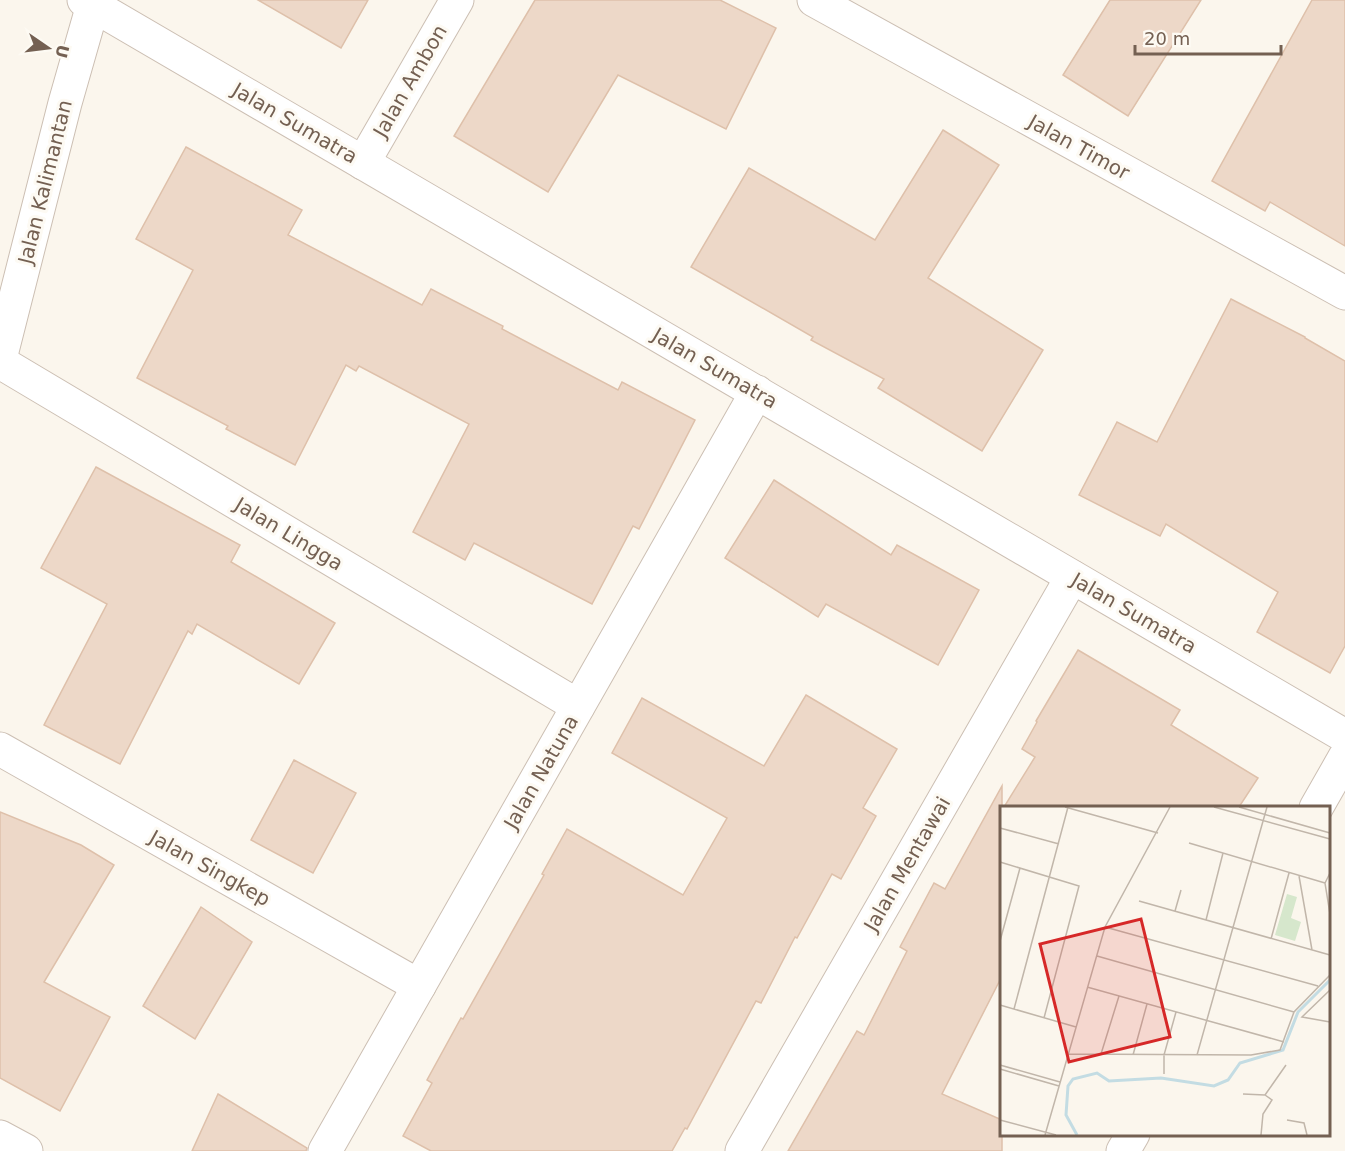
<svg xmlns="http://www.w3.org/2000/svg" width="1345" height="1151" viewBox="0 0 1345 1151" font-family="'DejaVu Sans',sans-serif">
  <rect width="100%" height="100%" fill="#fbf6ed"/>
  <!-- building -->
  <g fill="#edd8c8" stroke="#dec0aa" stroke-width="1.5">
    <path d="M 258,0 L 368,0 L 341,48 Z"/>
    <path d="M 535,0 L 720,0 L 776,28 L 726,129 L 618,75 L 548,192 L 454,136 Z"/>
    <path d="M 1110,0 L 1201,0 L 1128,116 L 1063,75 Z"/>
    <path d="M 1312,0 L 1345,0 L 1345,246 L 1270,202 L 1265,211 L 1212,181 Z"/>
    <path d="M 943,130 L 999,165 L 928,278 L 1043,350 L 982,451 L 878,388 L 884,379 L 811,340 L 813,337 L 691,267 L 749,168 L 875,240 Z"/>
    <path d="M 186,147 L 302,210 L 288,235 L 422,305 L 431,289 L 503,326 L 502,329 L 618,390 L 622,382 L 695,420 L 639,529 L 633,526 L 592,604 L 474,543 L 465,560 L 413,532 L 469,424 L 359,366 L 356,371 L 346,365 L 295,465 L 226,429 L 228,426 L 137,378 L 193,270 L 136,239 Z"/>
    <path d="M 1231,299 L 1305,337 L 1305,338 L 1345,361 L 1345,646 L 1330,673 L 1257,632 L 1278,592 L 1166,524 L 1160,536 L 1079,495 L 1117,422 L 1157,442 Z"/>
    <path d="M 96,467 L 240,545 L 231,562 L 335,623 L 299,684 L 197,624 L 192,634 L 188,631 L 120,764 L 44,725 L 107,604 L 41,568 Z"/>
    <path d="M 774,480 L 891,555 L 897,545 L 979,590 L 938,665 L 826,604 L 818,617 L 725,558 Z"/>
    <path d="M 1078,650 L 1180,710 L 1171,725 L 1258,778 L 1239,807 L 1004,807 L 1035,757 L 1022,749 L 1037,722 L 1036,721 Z"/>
    <path d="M 806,695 L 897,749 L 863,808 L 876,816 L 841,879 L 832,874 L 797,938 L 795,937 L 761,1003 L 756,1001 L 687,1129 L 685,1128 L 672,1151 L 431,1151 L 403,1136 L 432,1083 L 427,1080 L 461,1018 L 463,1019 L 544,875 L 542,874 L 567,829 L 683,895 L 727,818 L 612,753 L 642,698 L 764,766 Z"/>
    <path d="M 294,760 L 356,793 L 313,873 L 251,840 Z"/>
    <path d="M 1002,786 L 1002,976 L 942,1094 L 1002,1120 L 1002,1151 L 788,1151 L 857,1031 L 864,1035 L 907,951 L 900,947 L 934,883 L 945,889 Z"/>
    <path d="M 0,812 L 81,845 L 114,865 L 44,982 L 110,1017 L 60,1111 L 0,1078 Z"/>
    <path d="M 201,907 L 252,942 L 195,1039 L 143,1006 Z"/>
    <path d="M 218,1094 L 307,1148 L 306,1151 L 192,1151 Z"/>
  </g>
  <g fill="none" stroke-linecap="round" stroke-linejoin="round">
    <!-- minor casing -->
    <g stroke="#ccbfb3" stroke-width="35">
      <g id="minor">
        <path d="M 84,0 L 1345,736"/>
        <path d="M 814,0 L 1345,293"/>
        <path d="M 363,163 L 457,0"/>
        <path d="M 0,359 L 65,103 L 93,5"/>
        <path d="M 0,362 L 578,706"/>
        <path d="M 0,749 L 419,986"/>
        <path d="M 1316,808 L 1345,757"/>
        <path d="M 0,1137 L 26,1151"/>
        <path d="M 325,1151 L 757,392"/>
        <path d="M 742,1151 L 1072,577"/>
        <path d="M 1123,1151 L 1133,1134"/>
      </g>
    </g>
    <!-- minor -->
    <use href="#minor" stroke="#fff" stroke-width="33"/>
  </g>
  <g text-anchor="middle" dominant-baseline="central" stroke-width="6" stroke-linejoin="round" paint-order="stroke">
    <!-- street labels -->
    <g font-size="20" fill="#746052" stroke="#fdfaf3">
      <text transform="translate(410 81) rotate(-60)">Jalan Ambon</text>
      <text transform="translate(295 123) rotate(30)">Jalan Sumatra</text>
      <text transform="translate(1079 147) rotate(29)">Jalan Timor</text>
      <text transform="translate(45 182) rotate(-76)">Jalan Kalimantan</text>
      <text transform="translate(715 368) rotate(30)">Jalan Sumatra</text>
      <text transform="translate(289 534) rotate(31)">Jalan Lingga</text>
      <text transform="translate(1134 613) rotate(30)">Jalan Sumatra</text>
      <text transform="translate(541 772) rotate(-60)">Jalan Natuna</text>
      <text transform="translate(907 864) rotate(-60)">Jalan Mentawai</text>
      <text transform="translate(210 868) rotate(29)">Jalan Singkep</text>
    </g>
  </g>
  <!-- overview -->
  <g transform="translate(1000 806)">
    <rect width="330" height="330" fill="#fbf6ed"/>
    <path d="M 287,88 L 297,91 L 291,112 L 301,116 L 295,135 L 275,129 Z" fill="#d6e7cc"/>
    <path fill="none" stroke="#c3dce3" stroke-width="3" d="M 77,329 L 66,309 L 68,280 L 73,273 L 97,267 L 109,275 L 161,272 L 214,280 L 228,274 L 240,257 L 283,244 L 298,206 L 330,174"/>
    <path fill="none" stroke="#c1b6aa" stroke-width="1.5" d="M 65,1 L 158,27M 214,1 L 330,33M 239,1 L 330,27M 0,22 L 59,38M 189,37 L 325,77M 0,56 L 79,80 L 44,212M 330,67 L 325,77 L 330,108M 299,70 L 312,144M 139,95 L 330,149M 175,105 L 181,84M 206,114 L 223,47M 105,121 L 318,180M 271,133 L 289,67M 0,135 L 20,62M 97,150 L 294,206M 87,181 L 284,236M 330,184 L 302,211 L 330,216M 0,199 L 76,221M 14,203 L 68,1M 68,248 L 251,249 L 280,244 L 294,206 L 330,169M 101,248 L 119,190M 133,249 L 147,198M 197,249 L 267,1M 0,259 L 60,276M 0,263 L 59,280M 164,268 L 164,249 L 176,206M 243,288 L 265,289M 265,289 L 286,259M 0,314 L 56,329M 287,314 L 304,317 L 307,329M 45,329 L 105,121 L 170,1M 261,329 L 263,308 L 272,294 L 265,289"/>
    <path fill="#d62828" fill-opacity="0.15" stroke="#d62828" stroke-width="3" d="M 141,113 L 170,231 L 69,256 L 40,138 Z"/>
    <rect width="330" height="330" fill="none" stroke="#746052" stroke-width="3"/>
  </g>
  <!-- north arrow -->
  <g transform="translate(48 48) rotate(104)" stroke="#fdfaf3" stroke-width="4.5" paint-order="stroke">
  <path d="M0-4.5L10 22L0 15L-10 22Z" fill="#746052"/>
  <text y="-9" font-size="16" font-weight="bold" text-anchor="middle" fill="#746052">U</text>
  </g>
  <!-- scale -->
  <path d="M1135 45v9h146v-9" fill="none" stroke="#746052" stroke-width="3"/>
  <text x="1144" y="45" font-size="18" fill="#746052" stroke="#fdfaf3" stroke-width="4.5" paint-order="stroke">20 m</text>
</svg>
